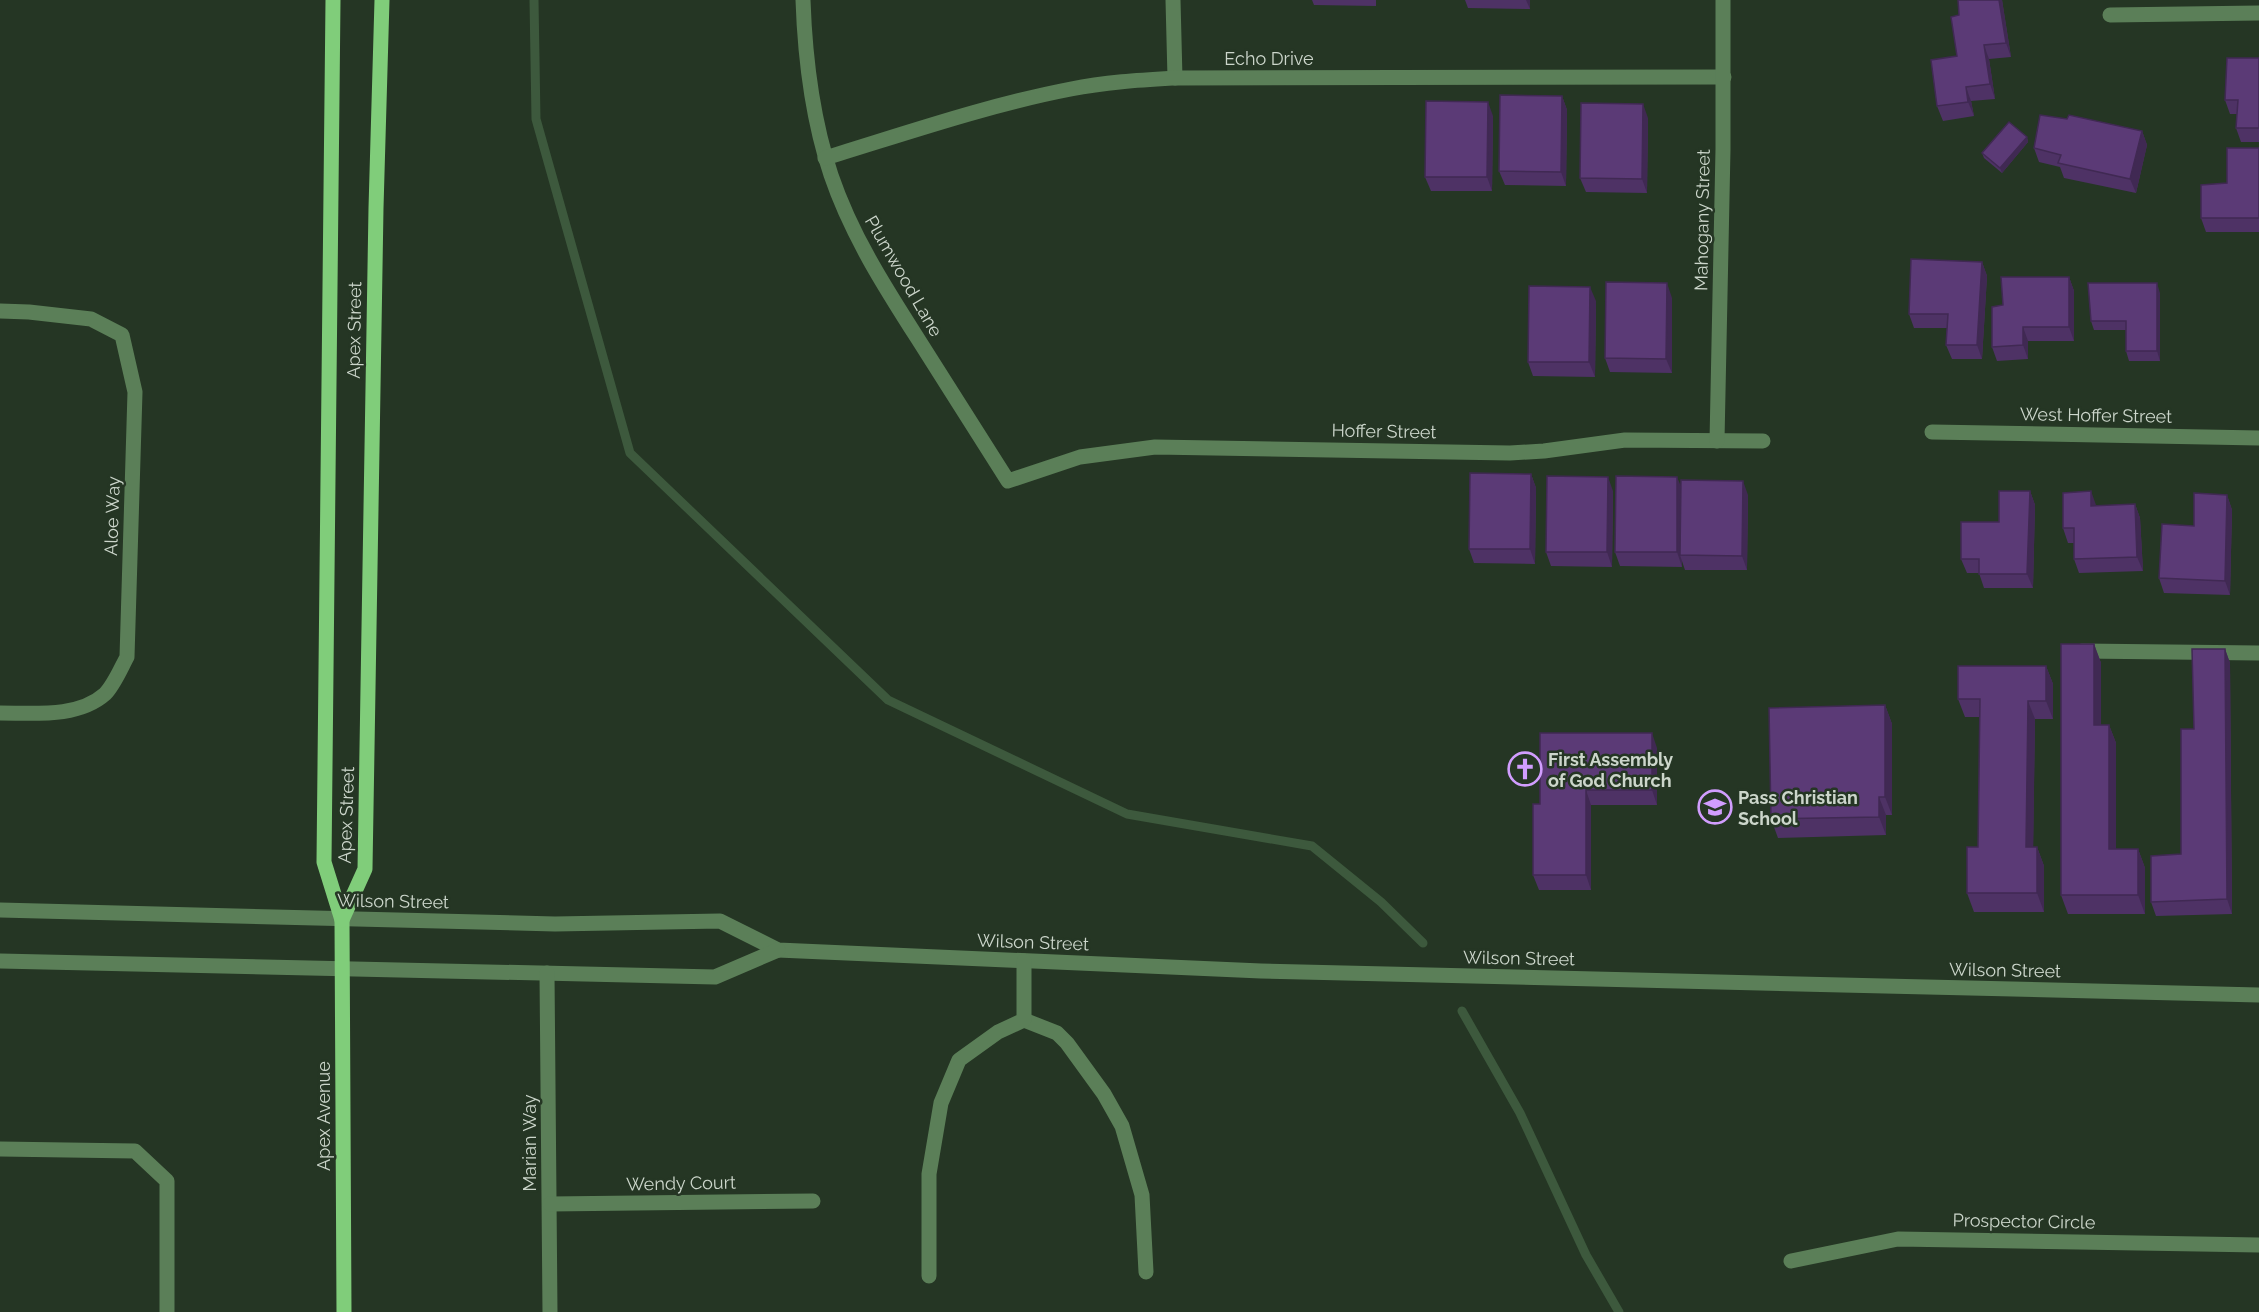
<svg xmlns="http://www.w3.org/2000/svg" width="2259" height="1312" viewBox="0 0 2259 1312" font-family="Raleway,sans-serif">
  <rect width="100%" height="100%" fill="#253624"/>
  <g fill="none" stroke-linecap="round" stroke-linejoin="round">
    <!-- stream -->
    <g stroke="#3d593d" stroke-width="9">
      <path d="M 534,0 L 536,119 L 630,453 L 888,700 L 1127,814 L 1312,846 L 1381,902 L 1423,943"/>
      <path d="M 1462,1011 L 1520,1113 L 1586,1255 L 1619,1312"/>
    </g>
    <!-- minor -->
    <g stroke="#5b7f58" stroke-width="15">
      <path d="M 803,0 C 805,59 812,118 831,175 C 851,234 884,286 918,339 C 948,386 978,434 1008,481 L 1080,457 L 1155,447 L 1510,453 L 1544,451 L 1625,440 L 1763,441"/>
      <path d="M 1173,0 L 1175,78"/>
      <path d="M 2110,15 L 2259,13"/>
      <path d="M 825,158 C 907,133 988,105 1071,89 C 1105,82 1141,80 1175,78 L 1724,77"/>
      <path d="M 0,311 L 29,312 L 91,319 L 122,335 L 135,392 L 127,657 C 121,668 114,685 105,694 C 78,718 34,713 0,713"/>
      <path d="M 1932,432 L 2259,438"/>
      <path d="M 1717,441 L 1723,149 L 1723,0"/>
      <path d="M 2082,651 L 2259,653"/>
      <path d="M 0,910 L 555,924 L 720,921 L 778,950 L 1261,971 L 2259,995"/>
      <path d="M 0,961 L 715,977 L 778,950"/>
      <path d="M 547,973 L 550,1312"/>
      <path d="M 1024,1020 L 1057,1033 L 1067,1043 L 1104,1094 L 1122,1126 L 1142,1195 L 1146,1272"/>
      <path d="M 0,1149 L 135,1151 L 167,1181 L 167,1312"/>
      <path d="M 550,1204 L 813,1201"/>
      <path d="M 1791,1261 L 1898,1239 L 2259,1245"/>
      <path d="M 929,1276 L 929,1174 L 941,1103 L 959,1060 L 998,1032 L 1024,1020 L 1024,961"/>
    </g>
    <!-- major -->
    <g stroke="#80cd7a" stroke-width="15">
      <path d="M 333,0 L 324,862 L 342,920 L 344,1312"/>
      <path d="M 342,920 L 365,869 L 376,208 L 382,0"/>
    </g>
  </g>
  <!-- wall -->
  <g fill="#4e3265">
    <path d="M 1312,0 L 1376,0 L 1376,6 L 1314,5 Z"/>
    <path d="M 1465,0 L 1530,0 L 1530,9 L 1468,8 Z"/>
    <path d="M 1958,0 L 2002,0 L 2011,57 L 1989,59 L 1995,99 L 1971,101 L 1974,116 L 1943,121 L 1937,106 L 1957,56 L 1959,15 Z"/>
    <path d="M 2259,58 L 2259,142 L 2241,142 L 2236,128 L 2237,114 L 2230,114 L 2225,100 Z"/>
    <path d="M 1562,96 L 1567,110 L 1566,186 L 1505,185 L 1499,171 Z"/>
    <path d="M 1493,116 L 1492,191 L 1431,191 L 1425,177 Z"/>
    <path d="M 1648,118 L 1647,193 L 1586,192 L 1580,178 Z"/>
    <path d="M 2142,131 L 2147,145 L 2136,193 L 2064,178 L 2060,167 L 2039,162 L 2034,148 Z"/>
    <path d="M 2027,137 L 2028,142 L 2002,173 L 1984,158 L 1982,153 Z"/>
    <path d="M 2259,148 L 2259,232 L 2206,232 L 2201,218 L 2227,183 Z"/>
    <path d="M 1982,262 L 1987,276 L 1982,359 L 1952,359 L 1946,345 L 1947,328 L 1914,328 L 1909,314 Z"/>
    <path d="M 2069,277 L 2074,291 L 2074,341 L 2028,341 L 2028,359 L 1997,361 L 1992,347 L 2003,305 Z"/>
    <path d="M 2160,293 L 2160,361 L 2129,361 L 2126,351 L 2126,330 L 2094,330 L 2091,321 Z"/>
    <path d="M 1672,298 L 1672,373 L 1610,372 L 1605,358 Z"/>
    <path d="M 1596,301 L 1595,377 L 1533,376 L 1528,362 Z"/>
    <path d="M 1531,474 L 1536,488 L 1535,564 L 1474,563 L 1469,549 Z"/>
    <path d="M 1681,486 L 1748,495 L 1747,570 L 1685,570 L 1682,561 L 1682,567 L 1620,566 L 1615,552 Z"/>
    <path d="M 1613,491 L 1612,567 L 1551,566 L 1546,552 Z"/>
    <path d="M 2030,491 L 2035,505 L 2033,588 L 1984,588 L 1979,573 L 1967,573 L 1961,559 Z"/>
    <path d="M 2227,495 L 2232,510 L 2230,595 L 2164,593 L 2159,578 Z"/>
    <path d="M 2135,504 L 2140,518 L 2143,571 L 2079,573 L 2074,559 L 2074,543 L 2068,543 L 2063,528 L 2096,506 Z"/>
    <path d="M 2094,644 L 2101,663 L 2101,725 L 2109,725 L 2116,743 L 2116,849 L 2138,849 L 2145,868 L 2145,914 L 2068,914 L 2061,895 Z"/>
    <path d="M 2225,649 L 2230,663 L 2232,914 L 2156,916 L 2151,902 L 2181,854 L 2194,729 Z"/>
    <path d="M 2046,666 L 2053,684 L 2053,719 L 2035,719 L 2033,847 L 2037,847 L 2044,866 L 2044,912 L 1974,912 L 1967,893 L 1978,847 L 1980,717 L 1965,717 L 1958,699 Z"/>
    <path d="M 1885,705 L 1892,724 L 1892,815 L 1886,815 L 1886,835 L 1778,838 L 1771,819 Z"/>
    <path d="M 1657,748 L 1657,805 L 1591,805 L 1591,890 L 1539,890 L 1533,875 L 1540,804 Z"/>
  </g>
  <!-- shaded-wall -->
  <g fill="#402953">
    <path d="M 1526,0 L 1530,0 L 1530,9 Z"/>
    <path d="M 1999,0 L 2002,0 L 2011,57 L 2006,43 Z"/>
    <path d="M 1984,45 L 1989,59 L 1995,99 L 1990,84 Z"/>
    <path d="M 1966,87 L 1971,101 L 1974,116 L 1968,102 Z"/>
    <path d="M 1562,96 L 1567,110 L 1566,186 L 1561,172 Z"/>
    <path d="M 1488,102 L 1493,116 L 1492,191 L 1487,177 Z"/>
    <path d="M 1643,104 L 1648,118 L 1647,193 L 1642,179 Z"/>
    <path d="M 2142,131 L 2147,145 L 2136,193 L 2130,179 Z"/>
    <path d="M 2027,137 L 2028,142 L 2002,173 L 2000,168 Z"/>
    <path d="M 1982,262 L 1987,276 L 1982,359 L 1977,345 Z"/>
    <path d="M 2069,277 L 2074,291 L 2074,341 L 2069,327 Z"/>
    <path d="M 1667,283 L 1672,298 L 1672,373 L 1666,359 Z"/>
    <path d="M 2157,283 L 2160,293 L 2160,361 L 2157,351 Z"/>
    <path d="M 1590,287 L 1596,301 L 1595,377 L 1589,362 Z"/>
    <path d="M 2023,327 L 2028,341 L 2028,359 L 2023,345 Z"/>
    <path d="M 1531,474 L 1536,488 L 1535,564 L 1530,549 Z"/>
    <path d="M 1608,477 L 1613,491 L 1612,567 L 1607,552 Z"/>
    <path d="M 1677,477 L 1683,491 L 1680,555 L 1682,561 L 1682,567 L 1677,552 Z"/>
    <path d="M 1743,481 L 1748,495 L 1747,570 L 1742,556 Z"/>
    <path d="M 2030,491 L 2035,505 L 2033,588 L 2027,574 Z"/>
    <path d="M 2091,491 L 2096,505 L 2096,520 L 2091,506 Z"/>
    <path d="M 2227,495 L 2232,510 L 2230,595 L 2225,581 Z"/>
    <path d="M 2135,504 L 2140,518 L 2143,571 L 2137,557 Z"/>
    <path d="M 2094,644 L 2101,663 L 2101,743 L 2094,725 Z"/>
    <path d="M 2225,649 L 2230,663 L 2232,914 L 2227,899 Z"/>
    <path d="M 2046,666 L 2053,684 L 2053,719 L 2046,701 Z"/>
    <path d="M 2028,701 L 2035,719 L 2033,866 L 2026,847 Z"/>
    <path d="M 1885,705 L 1892,724 L 1892,815 L 1885,797 Z"/>
    <path d="M 2109,725 L 2116,743 L 2116,868 L 2109,849 Z"/>
    <path d="M 1652,733 L 1657,748 L 1657,805 L 1652,790 Z"/>
    <path d="M 1586,790 L 1591,805 L 1591,890 L 1586,875 Z"/>
    <path d="M 1879,797 L 1886,815 L 1886,835 L 1879,817 Z"/>
    <path d="M 2037,847 L 2044,866 L 2044,912 L 2037,893 Z"/>
    <path d="M 2138,849 L 2145,868 L 2145,914 L 2138,895 Z"/>
  </g>
  <!-- building -->
  <g fill="#5b3a76" stroke="#402953" stroke-width="1.5">
    <path d="M 1958,0 L 1999,0 L 2006,43 L 1984,45 L 1990,84 L 1966,87 L 1968,102 L 1937,106 L 1931,60 L 1957,56 L 1951,17 L 1959,15 Z"/>
    <path d="M 2227,58 L 2259,58 L 2259,128 L 2236,128 L 2238,100 L 2225,100 Z"/>
    <path d="M 1500,95 L 1562,96 L 1561,172 L 1499,171 Z"/>
    <path d="M 1426,101 L 1488,102 L 1487,177 L 1425,177 Z"/>
    <path d="M 1581,103 L 1643,104 L 1642,179 L 1580,178 Z"/>
    <path d="M 2040,115 L 2067,119 L 2069,115 L 2142,131 L 2130,179 L 2058,163 L 2061,155 L 2034,148 Z"/>
    <path d="M 2009,122 L 2027,137 L 2000,168 L 1982,153 Z"/>
    <path d="M 2227,148 L 2259,148 L 2259,218 L 2201,218 L 2201,185 L 2227,183 Z"/>
    <path d="M 1911,259 L 1982,262 L 1977,345 L 1946,345 L 1948,314 L 1909,314 Z"/>
    <path d="M 2001,277 L 2069,277 L 2069,327 L 2023,327 L 2023,345 L 1992,347 L 1992,307 L 2003,305 Z"/>
    <path d="M 1606,282 L 1667,283 L 1666,359 L 1605,358 Z"/>
    <path d="M 2088,283 L 2157,283 L 2157,351 L 2126,351 L 2126,321 L 2091,321 Z"/>
    <path d="M 1529,286 L 1590,287 L 1589,362 L 1528,362 Z"/>
    <path d="M 1470,473 L 1531,474 L 1530,549 L 1469,549 Z"/>
    <path d="M 1547,476 L 1608,477 L 1607,552 L 1546,552 Z"/>
    <path d="M 1616,476 L 1677,477 L 1677,552 L 1615,552 Z"/>
    <path d="M 1681,480 L 1743,481 L 1742,556 L 1680,555 Z"/>
    <path d="M 1999,491 L 2030,491 L 2027,574 L 1979,574 L 1979,559 L 1961,559 L 1961,522 L 1999,522 Z"/>
    <path d="M 2091,491 L 2091,506 L 2135,504 L 2137,557 L 2074,559 L 2074,528 L 2063,528 L 2063,493 Z"/>
    <path d="M 2194,493 L 2227,495 L 2225,581 L 2159,578 L 2162,524 L 2194,526 Z"/>
    <path d="M 2061,644 L 2094,644 L 2094,725 L 2109,725 L 2109,849 L 2138,849 L 2138,895 L 2061,895 Z"/>
    <path d="M 2192,649 L 2225,649 L 2227,899 L 2151,902 L 2151,856 L 2181,854 L 2181,729 L 2194,729 Z"/>
    <path d="M 1958,666 L 2046,666 L 2046,701 L 2028,701 L 2026,847 L 2037,847 L 2037,893 L 1967,893 L 1967,847 L 1978,847 L 1980,699 L 1958,699 Z"/>
    <path d="M 1885,705 L 1885,797 L 1879,797 L 1879,817 L 1771,819 L 1769,708 Z"/>
    <path d="M 1540,733 L 1652,733 L 1652,790 L 1586,790 L 1586,875 L 1533,875 L 1533,804 L 1540,804 Z"/>
  </g>
  <!-- icons -->
  <defs>
    <g id="church-ring" transform="scale(1.725)"><circle r="9.5" fill="#253624" stroke="#d19dfe" stroke-width="1.5"/><path d="M-1.2-6h2.4v3.5h3.3v2.4h-3.3V6h-2.4V-.1h-3.3v-2.4h3.3Z" fill="#d19dfe"/></g>
    <g id="school-ring" transform="scale(1.725)"><circle r="9.5" fill="#253624" stroke="#d19dfe" stroke-width="1.5"/><path d="M0-5L7-2L0 1L-7-2ZM-4 1L0 2.5L4 1V4Q0 6-4 4Z" fill="#d19dfe"/></g>
  </defs>
  <g fill-rule="evenodd">
    <use href="#church-ring" x="1525" y="769"/>
    <use href="#school-ring" x="1715" y="807"/>
  </g>
  <g text-anchor="middle" dominant-baseline="central" stroke-width="5" stroke-linejoin="round" paint-order="stroke">
    <!-- street labels -->
    <g font-size="18" fill="#ccd6cb" stroke="#253624">
      <text x="1269" y="58">Echo Drive</text>
      <text transform="translate(1702 220) rotate(-89)">Mahogany Street</text>
      <text transform="translate(904 276) rotate(60)">Plumwood Lane</text>
      <text transform="translate(354 330) rotate(-89)">Apex Street</text>
      <text transform="translate(2096 415) rotate(1)">West Hoffer Street</text>
      <text transform="translate(1384 431) rotate(1)">Hoffer Street</text>
      <text transform="translate(112 516) rotate(-88)">Aloe Way</text>
      <text transform="translate(346 815) rotate(-88)">Apex Street</text>
      <text transform="translate(393 901) rotate(1)">Wilson Street</text>
      <text transform="translate(1033 942) rotate(2)">Wilson Street</text>
      <text transform="translate(1519 958) rotate(1)">Wilson Street</text>
      <text transform="translate(2005 970) rotate(1)">Wilson Street</text>
      <text transform="translate(323 1116) rotate(-90)">Apex Avenue</text>
      <text transform="translate(529 1143) rotate(-90)">Marian Way</text>
      <text transform="translate(681 1183) rotate(-1)">Wendy Court</text>
      <text transform="translate(2024 1221) rotate(1)">Prospector Circle</text>
    </g>
    <!-- poi labels -->
    <g font-size="18" font-weight="bold" fill="#ccd6cb" stroke="#253624" text-anchor="start">
      <text x="1548" y="759">First Assembly<tspan x="1548" dy="21">of God Church</tspan></text>
      <text x="1738" y="797">Pass Christian<tspan x="1738" dy="21">School</tspan></text>
    </g>
  </g>
</svg>
